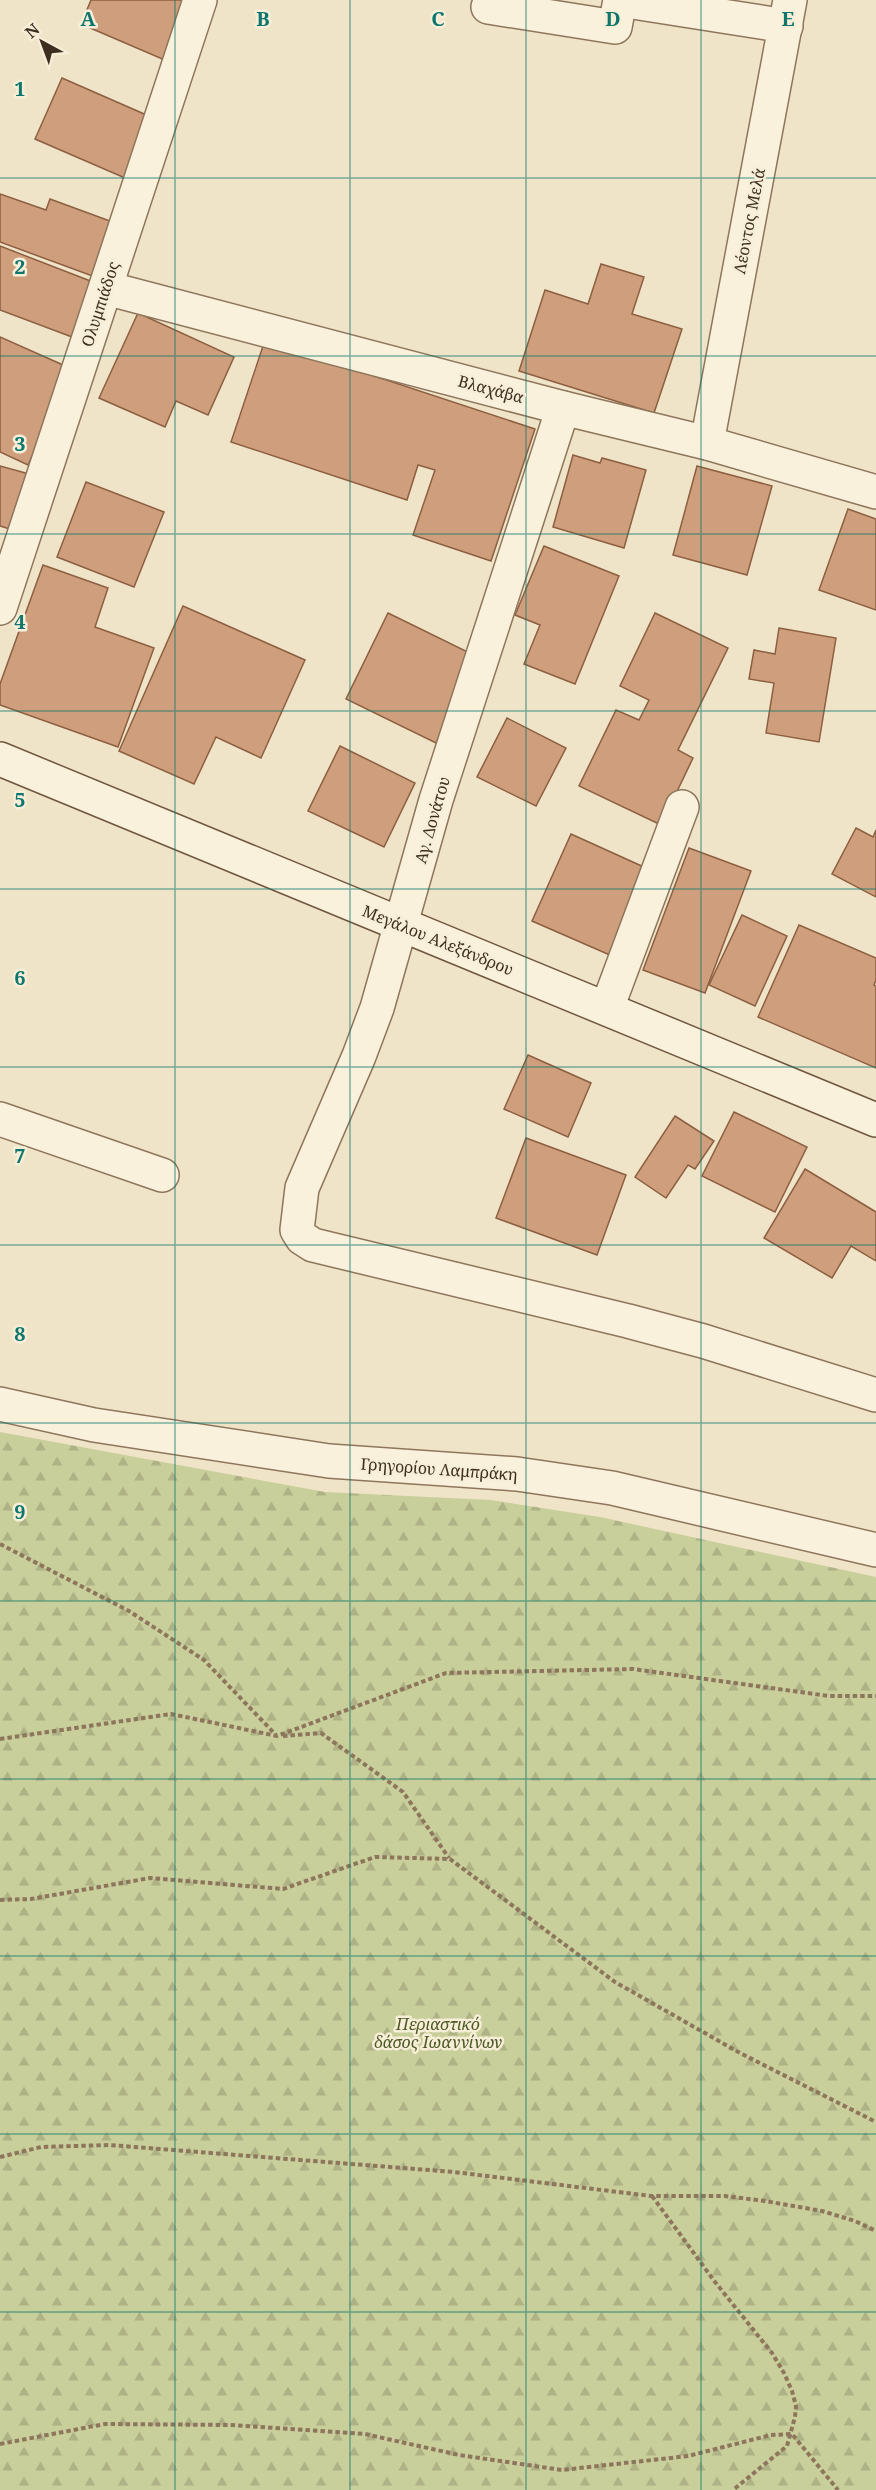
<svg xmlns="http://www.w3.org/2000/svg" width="876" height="2490" viewBox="0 0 876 2490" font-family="'Noto Serif',serif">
  <defs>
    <pattern id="forest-firs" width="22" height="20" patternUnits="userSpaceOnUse" patternTransform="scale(1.5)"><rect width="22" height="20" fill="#c9cf9b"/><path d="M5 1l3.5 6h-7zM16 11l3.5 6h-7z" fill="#aeb285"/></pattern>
  </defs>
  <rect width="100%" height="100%" fill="#f0e4c8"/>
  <!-- forest -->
  <path fill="url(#forest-firs)" d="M 0,1432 L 325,1492 L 491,1500 L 600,1517 L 876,1577 L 876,2490 L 0,2490 Z"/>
  <!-- building -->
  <g fill="#cf9f7d" stroke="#8d5f41" stroke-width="1.5">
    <path d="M 91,0 L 187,0 L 167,61 L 81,24 Z"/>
    <path d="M 62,78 L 151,117 L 125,178 L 35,139 Z"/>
    <path d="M 0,194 L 46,210 L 50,199 L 118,224 L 98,278 L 0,242 Z"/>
    <path d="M 0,246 L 93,282 L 72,337 L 0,310 Z"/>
    <path d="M 601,264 L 644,277 L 632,314 L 682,329 L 654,413 L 519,371 L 545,290 L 588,304 Z"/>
    <path d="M 138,313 L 234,357 L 208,415 L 176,401 L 165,427 L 99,398 Z"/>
    <path d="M 0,337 L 72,369 L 28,465 L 0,452 Z"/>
    <path d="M 265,340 L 535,429 L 491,561 L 413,535 L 435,470 L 418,465 L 407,500 L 231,442 Z"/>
    <path d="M 573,455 L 600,463 L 602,458 L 646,470 L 624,548 L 553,527 Z"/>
    <path d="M 0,466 L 33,475 L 16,531 L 0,526 Z"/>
    <path d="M 697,466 L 772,486 L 747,575 L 673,555 Z"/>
    <path d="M 86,482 L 164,512 L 134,587 L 57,557 Z"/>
    <path d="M 848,509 L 876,519 L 876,610 L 819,590 Z"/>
    <path d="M 544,546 L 619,576 L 575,684 L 524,664 L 540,625 L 515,615 Z"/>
    <path d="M 43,565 L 108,588 L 95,627 L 154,648 L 118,747 L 0,705 L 0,684 Z"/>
    <path d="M 183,606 L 305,660 L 261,758 L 216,737 L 194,784 L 119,751 Z"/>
    <path d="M 388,613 L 478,657 L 436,743 L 346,699 Z"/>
    <path d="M 655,613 L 728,648 L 678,750 L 693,758 L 661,825 L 579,786 L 616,710 L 639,720 L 649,700 L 620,686 Z"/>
    <path d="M 779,628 L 836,638 L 819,742 L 766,733 L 774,683 L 749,679 L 754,650 L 775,654 Z"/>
    <path d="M 507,718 L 566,748 L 536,806 L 477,777 Z"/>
    <path d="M 340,746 L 415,783 L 384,847 L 308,811 Z"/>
    <path d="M 856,828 L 873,837 L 876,830 L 876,897 L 832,874 Z"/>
    <path d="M 571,834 L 657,873 L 619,959 L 532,921 Z"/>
    <path d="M 689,848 L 751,871 L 705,993 L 643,970 Z"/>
    <path d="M 742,915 L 787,936 L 755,1006 L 709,985 Z"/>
    <path d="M 799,925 L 876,958 L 876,980 L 874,985 L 876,986 L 876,1068 L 758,1017 Z"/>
    <path d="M 528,1055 L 591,1083 L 568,1137 L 504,1109 Z"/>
    <path d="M 734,1112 L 807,1147 L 775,1212 L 702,1176 Z"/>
    <path d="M 675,1116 L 714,1141 L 695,1169 L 688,1165 L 666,1198 L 635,1177 Z"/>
    <path d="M 526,1138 L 626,1175 L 597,1255 L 496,1218 Z"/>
    <path d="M 805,1169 L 876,1212 L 876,1261 L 851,1246 L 832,1278 L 764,1238 Z"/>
  </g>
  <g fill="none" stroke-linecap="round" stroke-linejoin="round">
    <!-- minor casing -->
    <g stroke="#8d765c" stroke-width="36">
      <g id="minor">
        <path d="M 620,0 L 786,26"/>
        <path d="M 488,7 L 615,27 L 620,0"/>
        <path d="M 106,288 L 563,408 L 707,443 L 876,492"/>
        <path d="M 563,408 L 436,800 L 377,1008 L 359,1056 L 302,1188 L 297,1230 L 302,1238 L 313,1245 L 628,1321 L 703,1341 L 876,1395"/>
        <path d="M 707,443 L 790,0"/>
        <path d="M 0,608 L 200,0"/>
        <path d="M 607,1008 L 682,807"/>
        <path d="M 0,1119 L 162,1175"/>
        <path d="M 0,1404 L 94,1425 L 329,1461 L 517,1474 L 612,1488 L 876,1550"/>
      </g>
    </g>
    <!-- secondary casing -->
    <g stroke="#6f573f" stroke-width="36">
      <path id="secondary" d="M 0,759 L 876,1120"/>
    </g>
    <!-- path -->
    <g stroke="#8d765c" stroke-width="4" stroke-dasharray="4.5 3" stroke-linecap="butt">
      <path d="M 0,1544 L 129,1611 L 204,1660 L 276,1735"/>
      <path d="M 283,1736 L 321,1733 L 403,1792 L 449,1858"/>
      <path d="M 0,1739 L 171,1714 L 277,1736 L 446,1673 L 633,1669 L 829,1696 L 876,1696"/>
      <path d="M 0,1900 L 31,1899 L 150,1878 L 283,1889 L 375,1857 L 450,1859 L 615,1982 L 740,2053 L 876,2122"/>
      <path d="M 0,2157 L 41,2147 L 109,2145 L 454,2172 L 651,2196 L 725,2196 L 765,2201 L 822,2211 L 855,2221 L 876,2231"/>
      <path d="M 652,2196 L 715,2282 L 772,2353 L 784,2373 L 792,2391 L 796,2406 L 795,2417 L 787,2446 L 733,2490"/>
      <path d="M 0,2444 L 105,2424 L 230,2425 L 365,2434 L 459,2455 L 562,2470 L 688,2456 L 771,2435 L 792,2434 L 838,2490"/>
    </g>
    <!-- minor -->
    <use href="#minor" stroke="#faf1dc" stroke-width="33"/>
    <!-- secondary -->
    <use href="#secondary" stroke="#faf1dc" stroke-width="33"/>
  </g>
  <!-- grid -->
  <path fill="none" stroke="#0f766e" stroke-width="1.5" stroke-opacity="0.55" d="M 175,0 L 175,2490M 350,0 L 350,2490M 526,0 L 526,2490M 701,0 L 701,2490M 0,178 L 876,178M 0,356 L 876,356M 0,534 L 876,534M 0,711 L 876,711M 0,889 L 876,889M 0,1067 L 876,1067M 0,1245 L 876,1245M 0,1423 L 876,1423M 0,1601 L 876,1601M 0,1779 L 876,1779M 0,1956 L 876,1956M 0,2134 L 876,2134M 0,2312 L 876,2312"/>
  <g text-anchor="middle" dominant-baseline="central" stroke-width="5" stroke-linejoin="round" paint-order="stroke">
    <!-- street labels -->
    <g font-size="16" fill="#3d2e20" stroke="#f7eed8">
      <text transform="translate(749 221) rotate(-79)">Λέοντος Μελά</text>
      <text transform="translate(100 304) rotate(-72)">Ολυμπιάδος</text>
      <text transform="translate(491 389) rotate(15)">Βλαχάβα</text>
      <text transform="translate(432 820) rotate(-74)">Αγ. Δονάτου</text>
      <text transform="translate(438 940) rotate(22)">Μεγάλου Αλεξάνδρου</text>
      <text transform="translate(439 1469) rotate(4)">Γρηγορίου Λαμπράκη</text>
    </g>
    <!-- park labels -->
    <g font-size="16" font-style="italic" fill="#4d5a26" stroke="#f7eed8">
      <text x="438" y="2024">Περιαστικό<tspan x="438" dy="18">δάσος Ιωαννίνων</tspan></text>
    </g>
  </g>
  <g font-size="20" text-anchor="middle" font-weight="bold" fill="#0f766e" stroke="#f7eed8" stroke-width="5" stroke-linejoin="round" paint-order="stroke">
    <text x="88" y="26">A</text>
    <text x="263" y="26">B</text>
    <text x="438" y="26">C</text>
    <text x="613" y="26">D</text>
    <text x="788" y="26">E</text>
    <text x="20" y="96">1</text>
    <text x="20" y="274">2</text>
    <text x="20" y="451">3</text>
    <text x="20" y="629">4</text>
    <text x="20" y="807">5</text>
    <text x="20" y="985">6</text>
    <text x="20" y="1163">7</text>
    <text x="20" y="1341">8</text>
    <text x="20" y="1519">9</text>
  </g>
  <!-- north arrow -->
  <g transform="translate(42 42) rotate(319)" stroke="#f7eed8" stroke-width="4.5" paint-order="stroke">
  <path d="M0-4.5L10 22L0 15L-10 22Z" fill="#3d2e20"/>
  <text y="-9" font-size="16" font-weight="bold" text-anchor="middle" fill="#3d2e20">N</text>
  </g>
</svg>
